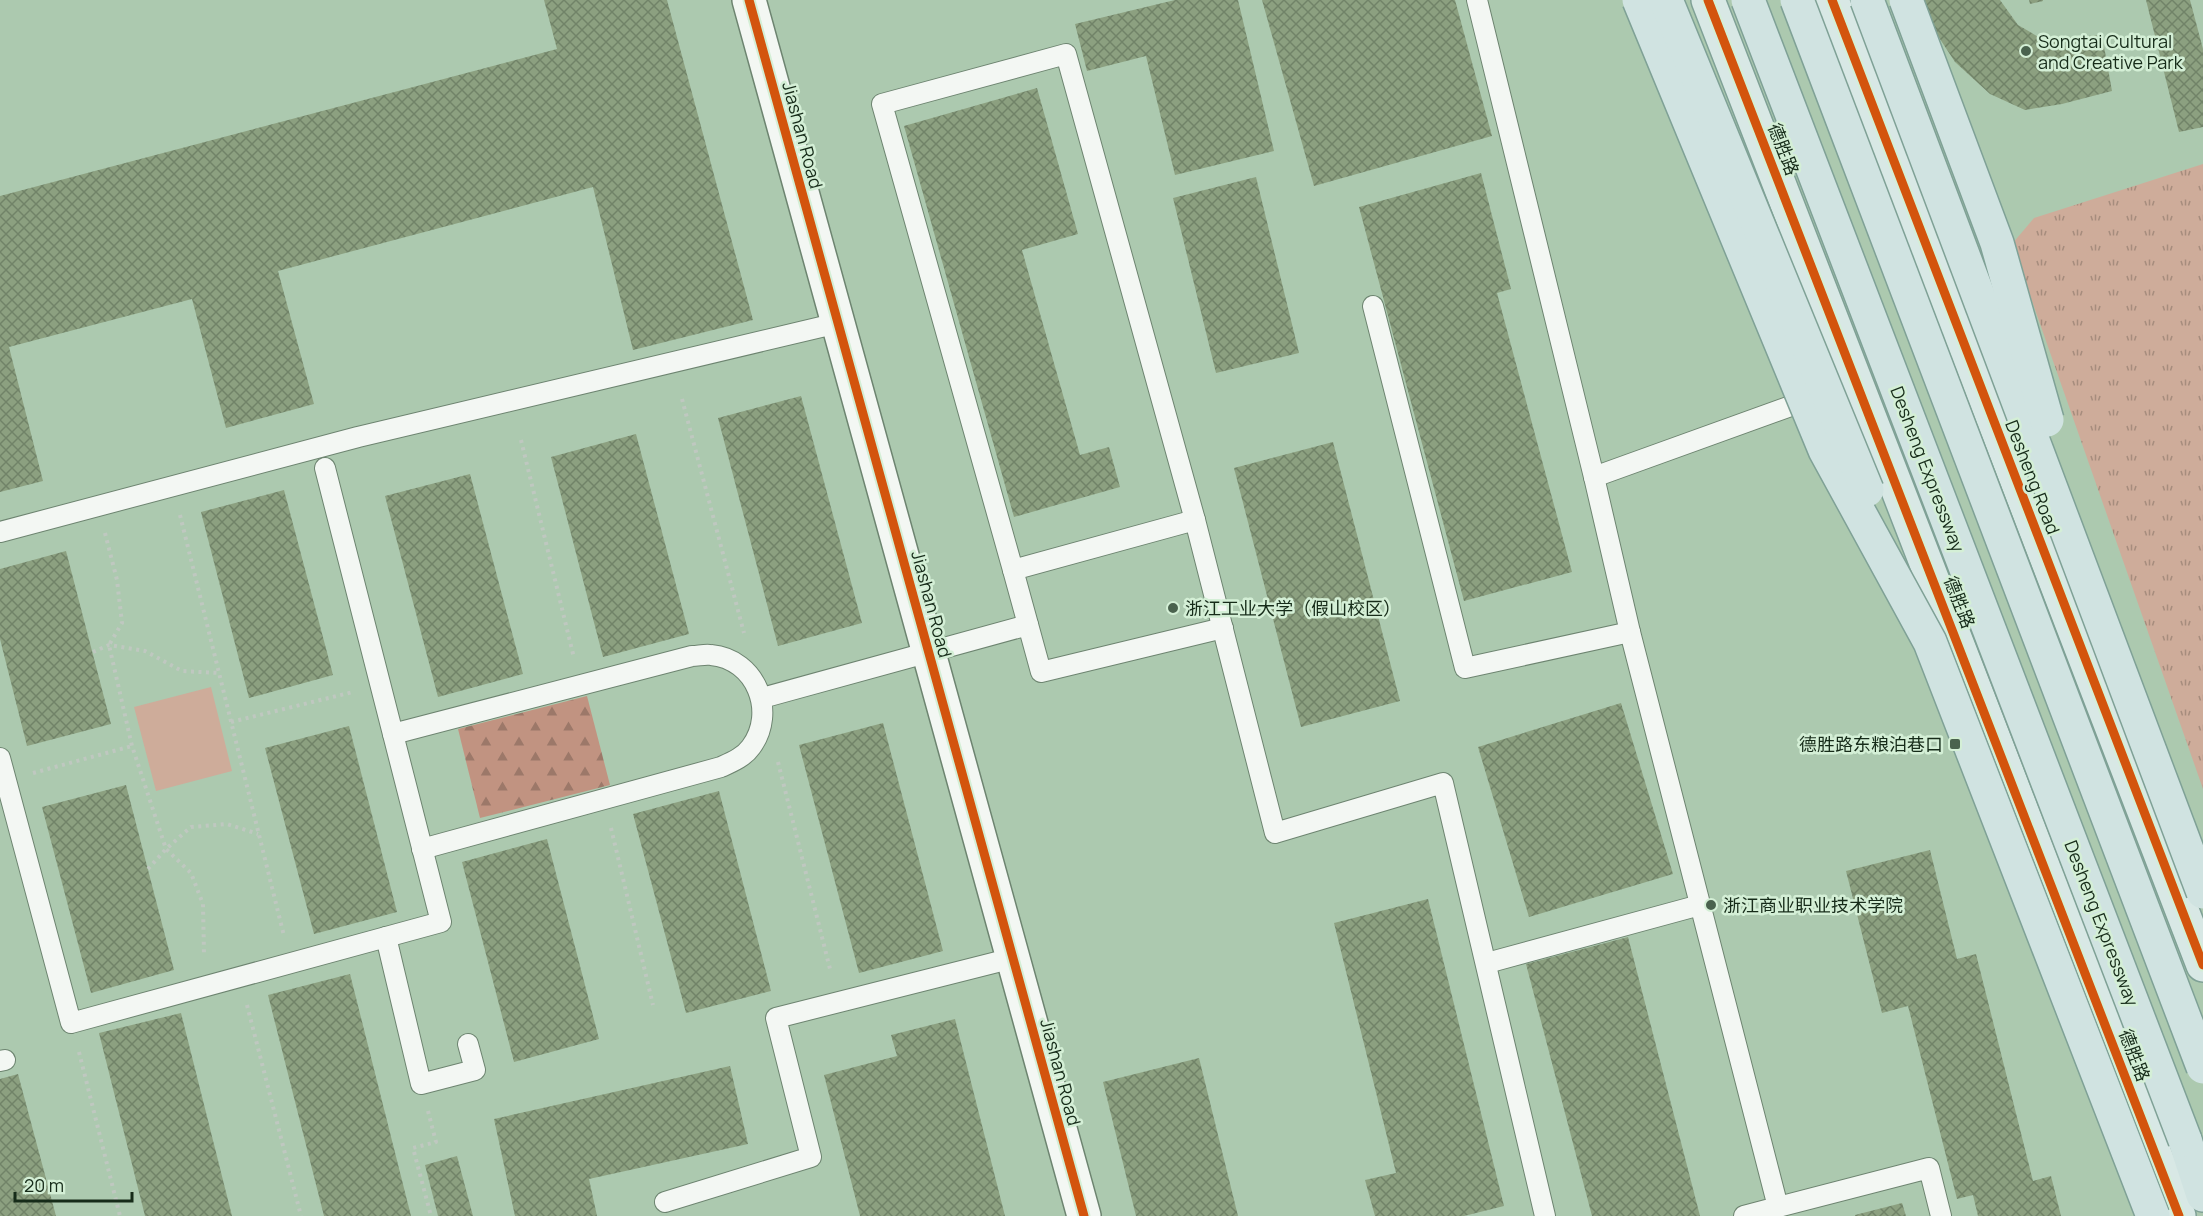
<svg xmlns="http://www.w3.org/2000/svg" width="2203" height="1216" viewBox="0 0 2203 1216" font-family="Manrope,'Noto Sans SC',sans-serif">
  <defs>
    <pattern id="grass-tufts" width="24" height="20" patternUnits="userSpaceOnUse" patternTransform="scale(1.5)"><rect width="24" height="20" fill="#ceac9a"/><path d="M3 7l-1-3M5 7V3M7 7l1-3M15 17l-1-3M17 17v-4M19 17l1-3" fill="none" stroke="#a68c7d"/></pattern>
    <pattern id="forest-firs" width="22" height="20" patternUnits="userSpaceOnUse" patternTransform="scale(1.5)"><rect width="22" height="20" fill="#c19381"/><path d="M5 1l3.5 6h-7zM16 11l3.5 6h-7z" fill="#9c7869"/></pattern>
    <pattern id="building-cross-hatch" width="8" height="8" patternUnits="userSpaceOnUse" patternTransform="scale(1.5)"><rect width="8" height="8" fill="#8ca080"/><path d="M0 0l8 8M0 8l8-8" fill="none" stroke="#718368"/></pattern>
  </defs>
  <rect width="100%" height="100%" fill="#acc9af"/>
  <!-- grass -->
  <path fill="url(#grass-tufts)" d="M 2203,164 L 2203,789 L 2012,244 L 2034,218 Z"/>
  <!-- forest -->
  <path fill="url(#forest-firs)" d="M 587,696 L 610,785 L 480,818 L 458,729 Z"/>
  <!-- park -->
  <path fill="#ceac9a" d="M 211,687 L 232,771 L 156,791 L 134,707 Z"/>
  <!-- building -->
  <g fill="url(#building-cross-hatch)">
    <path d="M 544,0 L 667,0 L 753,320 L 633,350 L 593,187 L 278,271 L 314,404 L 226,428 L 192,299 L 9,347 L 43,481 L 0,492 L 0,196 L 557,49 Z"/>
    <path d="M 1175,0 L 1238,0 L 1274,151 L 1175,175 L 1146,56 L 1087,71 L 1075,24 Z"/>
    <path d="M 1262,0 L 1455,0 L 1492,136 L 1314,186 Z"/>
    <path d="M 1924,0 L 2000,0 L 2018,25 L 2042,39 L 2102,35 L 2112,91 L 2062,104 L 2025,110 L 1990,94 L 1955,62 L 1936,33 Z"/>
    <path d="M 2029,0 L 2043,0 L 2043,1 L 2030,4 Z"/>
    <path d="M 2146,0 L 2190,0 L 2203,49 L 2203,127 L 2179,132 Z"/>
    <path d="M 1037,88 L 1078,234 L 1022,250 L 1080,455 L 1109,447 L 1120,487 L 1014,517 L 904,126 Z"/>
    <path d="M 1481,173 L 1511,289 L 1497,293 L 1572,572 L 1464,601 L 1359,207 Z"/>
    <path d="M 1256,177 L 1299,353 L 1216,373 L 1173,198 Z"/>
    <path d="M 801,396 L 862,623 L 778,646 L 718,418 Z"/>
    <path d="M 636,434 L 689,634 L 603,657 L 551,457 Z"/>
    <path d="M 1333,442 L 1400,701 L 1301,727 L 1234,468 Z"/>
    <path d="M 470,474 L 523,674 L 438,697 L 385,496 Z"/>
    <path d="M 284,490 L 333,675 L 249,698 L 201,512 Z"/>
    <path d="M 66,551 L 111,724 L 27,746 L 0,639 L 0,569 Z"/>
    <path d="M 1621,703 L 1673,874 L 1529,917 L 1478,747 Z"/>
    <path d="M 883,723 L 943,951 L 859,973 L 799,745 Z"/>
    <path d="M 349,726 L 397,912 L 314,934 L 265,748 Z"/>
    <path d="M 126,785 L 174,970 L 91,993 L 42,807 Z"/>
    <path d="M 719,791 L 771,991 L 686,1013 L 633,814 Z"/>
    <path d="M 547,839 L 599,1039 L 514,1062 L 462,862 Z"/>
    <path d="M 1930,850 L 1957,959 L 1976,954 L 2033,1181 L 2051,1176 L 2061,1216 L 1978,1216 L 1973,1195 L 1957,1199 L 1908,1006 L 1882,1013 L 1846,871 Z"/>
    <path d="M 1428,899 L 1504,1206 L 1464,1216 L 1375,1216 L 1365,1180 L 1396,1173 L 1334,923 Z"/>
    <path d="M 1628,937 L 1700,1216 L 1592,1216 L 1526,964 Z"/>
    <path d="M 350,974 L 411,1216 L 324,1216 L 268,995 Z"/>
    <path d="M 181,1013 L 232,1216 L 145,1216 L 99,1033 Z"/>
    <path d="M 955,1019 L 1005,1216 L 860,1216 L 824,1075 L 897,1056 L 891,1035 Z"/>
    <path d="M 1199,1058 L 1238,1216 L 1136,1216 L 1103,1082 Z"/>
    <path d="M 730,1066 L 748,1144 L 589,1179 L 597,1216 L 515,1216 L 494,1119 Z"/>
    <path d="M 18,1074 L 56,1216 L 0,1216 L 0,1079 Z"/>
    <path d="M 457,1156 L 473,1216 L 438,1216 L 425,1165 Z"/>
    <path d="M 1902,1203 L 1906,1216 L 1855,1216 L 1855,1215 Z"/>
  </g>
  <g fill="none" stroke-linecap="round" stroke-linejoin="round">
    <!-- service casing -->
    <g stroke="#6d8470" stroke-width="22">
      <g id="service">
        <path d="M 1477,0 L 1594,477 L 1630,632 L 1778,1207 L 1744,1216"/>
        <path d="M 1373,306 L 1465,668 L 1630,632"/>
        <path d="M 1594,477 L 1813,398"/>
        <path d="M 1195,520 L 1013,570 L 1041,672 L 1223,628"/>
        <path d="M 0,532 L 358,437 L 838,323"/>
        <path d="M 1013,570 L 882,104 L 1066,54 L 1195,520 L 1275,833 L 1443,783 L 1545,1216"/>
        <path d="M 762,698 L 1028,625"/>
        <path d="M 393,734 L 692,656 C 698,656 705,654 711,655 C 756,659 777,712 751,747 C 744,757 732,762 721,767 L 422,849"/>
        <path d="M 0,758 L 71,1023 L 441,922 L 325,468"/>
        <path d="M 386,937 L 421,1084 L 475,1070 L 468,1044"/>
        <path d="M 1487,963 L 1700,905"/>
        <path d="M 0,1061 L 5,1060"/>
        <path d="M 665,1202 L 811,1157 L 776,1018 L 1013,958"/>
        <path d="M 1778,1207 L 1929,1168 L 1941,1216"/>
      </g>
    </g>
    <!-- tertiary casing -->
    <g stroke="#6d8470" stroke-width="36">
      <path id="tertiary" d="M 749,0 L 1084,1216"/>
    </g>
    <!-- primary casing -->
    <g stroke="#7fa196" stroke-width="36">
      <g id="primary">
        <path d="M 1708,0 L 2179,1216"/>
        <path d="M 1832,0 L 2203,965"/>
      </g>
    </g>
    <!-- trunk casing -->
    <g stroke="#7fa196" stroke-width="36">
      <path id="trunk" d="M 2185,1140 L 2203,1195"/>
    </g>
    <!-- path -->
    <g stroke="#bfc8c0" stroke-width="4" stroke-dasharray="3 4.5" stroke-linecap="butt">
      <path d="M 682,399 L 744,633"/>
      <path d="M 521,440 L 574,658"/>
      <path d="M 180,515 L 284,936"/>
      <path d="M 105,533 L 117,580 L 122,623 L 109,645 L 132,746 L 166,849 L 191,873 L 203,904 L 204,955"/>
      <path d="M 93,652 L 109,645 L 145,651 L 182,671 L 219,673"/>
      <path d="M 231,722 L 353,692"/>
      <path d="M 778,762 L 831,973"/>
      <path d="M 33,773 L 132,746"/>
      <path d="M 611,828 L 653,1005"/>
      <path d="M 148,869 L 166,849 L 191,827 L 227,824 L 258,834"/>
      <path d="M 247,1005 L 301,1216"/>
      <path d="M 79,1052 L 120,1216"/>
      <path d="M 428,1111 L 436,1142 L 413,1148 L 431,1216"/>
    </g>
    <!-- service -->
    <use href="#service" stroke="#f3f7f3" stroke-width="20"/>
    <!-- tertiary -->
    <use href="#tertiary" stroke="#f3f7f3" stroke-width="33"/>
    <!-- primary -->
    <use href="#primary" stroke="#d8e8e5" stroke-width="33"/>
    <!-- trunk -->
    <use href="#trunk" stroke="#d0e3e1" stroke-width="33"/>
    <!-- trunk-bridge casing -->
    <g stroke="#7fa196" stroke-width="36" stroke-linecap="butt">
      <g id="trunk-bridge">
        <path d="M 1639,0 L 1825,450 L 1930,642 L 2153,1216"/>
        <path d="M 1666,0 L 1867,490"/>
        <path d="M 1748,0 L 2185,1140"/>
        <path d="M 1797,0 L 2203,1067"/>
        <path d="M 1867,0 L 2203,892"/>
        <path d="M 1906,0 L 1997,243 L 2047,420"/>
      </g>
    </g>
    <!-- trunk-bridge -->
    <use href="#trunk-bridge" stroke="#d0e3e1" stroke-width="33"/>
    <!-- cycleway casing -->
    <g stroke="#d4efd6" stroke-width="13">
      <g id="cycleway">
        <path d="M 749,0 L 1084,1216"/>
        <path d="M 1708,0 L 2179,1216"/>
        <path d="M 1832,0 L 2203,965"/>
      </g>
    </g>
    <!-- cycleway -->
    <use href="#cycleway" stroke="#d3540d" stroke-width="9"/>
  </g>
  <!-- markers -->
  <g fill="#4a624e" stroke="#d4efd6" stroke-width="2">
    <circle cx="2026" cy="51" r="6"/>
    <circle cx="1173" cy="608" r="6"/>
    <rect x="1949" y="738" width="12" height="12" rx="3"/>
    <circle cx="1711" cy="905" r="6"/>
  </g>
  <g text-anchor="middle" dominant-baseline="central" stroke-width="5" stroke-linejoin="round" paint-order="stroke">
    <!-- poi labels -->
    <g font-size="18" fill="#162b19" stroke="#d4efd6" text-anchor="start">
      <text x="2038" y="41">Songtai Cultural<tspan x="2038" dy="21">and Creative Park</tspan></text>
      <text x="1185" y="608">浙江工业大学（假山校区）</text>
      <text x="1943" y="744" text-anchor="end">德胜路东粮泊巷口</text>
      <text x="1723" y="905">浙江商业职业技术学院</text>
    </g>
    <!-- street labels -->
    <g font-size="18" fill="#162b19" stroke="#d4efd6">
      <text transform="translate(803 135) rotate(75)">Jiashan Road</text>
      <text transform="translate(1784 149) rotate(69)">德胜路</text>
      <text transform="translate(1928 469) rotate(69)">Desheng Expressway</text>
      <text transform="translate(2033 477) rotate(69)">Desheng Road</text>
      <text transform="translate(1960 602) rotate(69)">德胜路</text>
      <text transform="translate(932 604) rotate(75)">Jiashan Road</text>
      <text transform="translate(2102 923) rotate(69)">Desheng Expressway</text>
      <text transform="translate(2135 1055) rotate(69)">德胜路</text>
      <text transform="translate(1061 1072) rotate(75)">Jiashan Road</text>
    </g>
  </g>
  <!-- scale -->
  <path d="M15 1192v9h117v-9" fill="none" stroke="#162b19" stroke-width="3"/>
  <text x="24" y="1192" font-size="18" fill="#162b19" stroke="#d4efd6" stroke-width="4.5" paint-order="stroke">20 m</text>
</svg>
